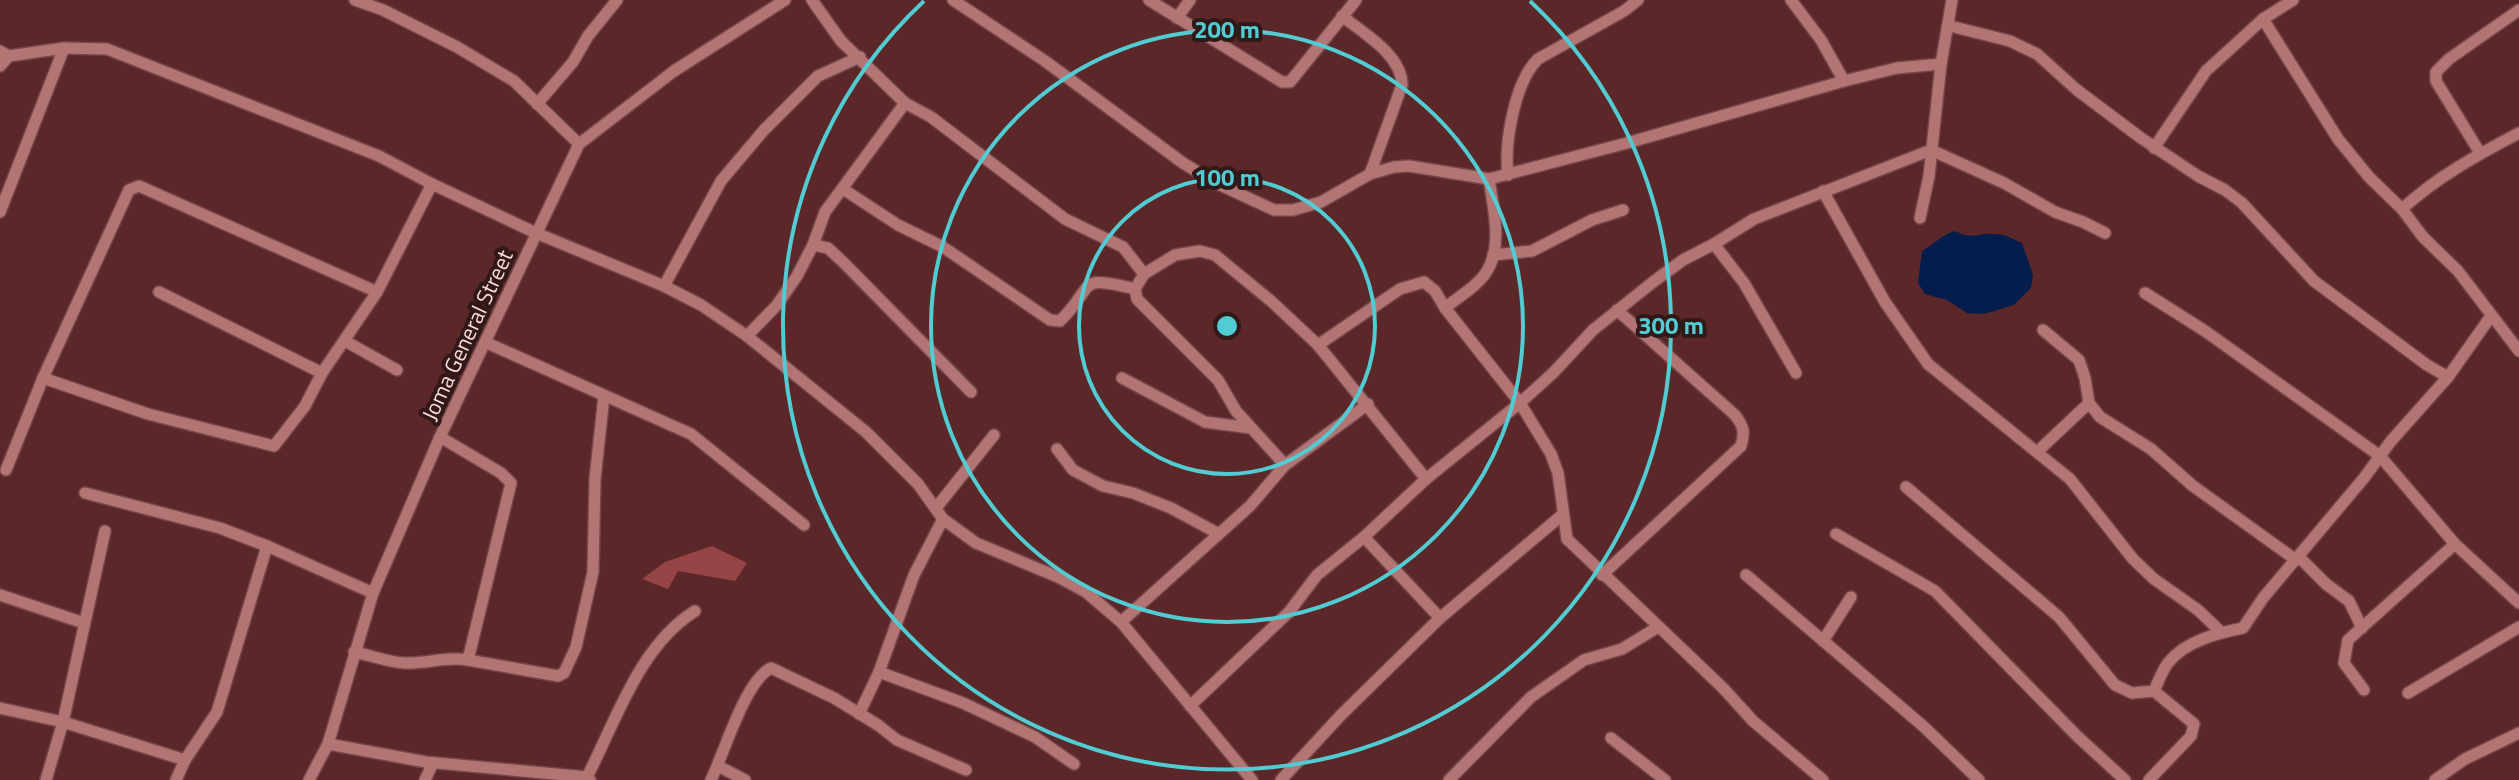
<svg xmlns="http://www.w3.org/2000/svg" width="2519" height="780" viewBox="0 0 2519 780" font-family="'Titillium Web',sans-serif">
  <rect width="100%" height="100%" fill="#5c2728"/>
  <!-- green -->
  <path fill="#964446" d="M 712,546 L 747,563 L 735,581 L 678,571 L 668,589 L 642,579 L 665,562 Z"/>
  <!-- water -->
  <path fill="#031d4c" d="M 1955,231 C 1975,241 1976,232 1995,234 C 2005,234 2013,239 2022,243 L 2033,275 L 2031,288 L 2014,305 L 1984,314 L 1967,313 L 1947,300 L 1925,294 L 1918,283 L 1922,251 C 1933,245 1943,234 1955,231 Z"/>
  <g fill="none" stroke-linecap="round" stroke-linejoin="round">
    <!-- minor casing -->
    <g stroke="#744649" stroke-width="14">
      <g id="minor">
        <path d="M 355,0 L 383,10 L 457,47 L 514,81 L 579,144"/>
        <path d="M 812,0 L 841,41 L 905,103 L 931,117 L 1065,219 L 1123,247 L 1144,274 L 1135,289 L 1137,299 L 1218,380 L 1236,411 L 1285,465"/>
        <path d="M 953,0 L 1045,61 L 1183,163 L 1216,183 L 1274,210 L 1293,210 L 1321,202 L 1370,174 L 1394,167 L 1409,166 L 1489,179 L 1627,143 L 1844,81 L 1897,68 L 1941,64 L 1952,0"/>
        <path d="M 1149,0 L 1282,82 L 1290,82 L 1356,0"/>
        <path d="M 1791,0 L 1821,40 L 1844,81"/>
        <path d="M 1342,16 C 1363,33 1402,55 1402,85 L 1370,174"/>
        <path d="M 1177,18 L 1190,0"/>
        <path d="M 2263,19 L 2338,139 L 2369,177 L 2402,209 L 2423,237 L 2458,271 L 2519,351"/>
        <path d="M 1950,26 L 2010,41 L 2037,54 L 2077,90 L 2141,138 L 2198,176 L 2225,190 L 2242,203 L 2314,281 L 2427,365 L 2448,377"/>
        <path d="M 0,51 L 9,56 L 64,48 L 107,49 L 379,156 L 432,184 L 536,233 L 664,286 L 701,305 L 747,336 L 866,432 L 918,484 L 943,519 L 976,543 L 1058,577 L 1086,592 L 1121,622 L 1252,780"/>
        <path d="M 0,66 L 9,56"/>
        <path d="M 537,104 L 573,62 L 588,36 L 617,0"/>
        <path d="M 2154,148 L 2206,71 L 2263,19 L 2293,0"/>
        <path d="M 2480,153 L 2436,81 L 2436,72 L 2449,59 L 2519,10"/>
        <path d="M 1508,175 C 1504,143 1515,81 1538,59 L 1624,11 L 1638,0"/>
        <path d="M 843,189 L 898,225 L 943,247 L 1050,320 L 1060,321 C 1097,285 1074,274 1135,289"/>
        <path d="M 1823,191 L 1885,302 L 1928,364 L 2070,479 L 2133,559 L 2154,579 L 2198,610 L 2221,632"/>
        <path d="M 2402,209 C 2437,177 2477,155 2519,133"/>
        <path d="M 0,212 L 64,48"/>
        <path d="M 1920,218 L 1929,176 L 1941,64"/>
        <path d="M 1714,244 L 1744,283 L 1796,373"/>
        <path d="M 813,245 L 828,248 L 844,263 L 971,392"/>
        <path d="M 1493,255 L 1532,251 L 1592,220 L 1623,210"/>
        <path d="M 1144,274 L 1175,255 L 1200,251 L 1215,255 L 1271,301 L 1318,345 L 1426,479"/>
        <path d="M 664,286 L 721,181 L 764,130 L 818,76 L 860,57"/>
        <path d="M 159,292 L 322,373"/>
        <path d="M 2145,293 L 2205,331 L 2380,456 L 2455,544 L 2519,603"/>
        <path d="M 1445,308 C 1458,297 1478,286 1487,271 C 1503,245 1493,207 1489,179"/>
        <path d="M 2043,330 L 2079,360 L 2085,378 L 2089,403 L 2100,417 L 2151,449 L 2193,486 L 2296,560"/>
        <path d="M 747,336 L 777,305 L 797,276 L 813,245 L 825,212 L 905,103"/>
        <path d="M 345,341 L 397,370"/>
        <path d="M 487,343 L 691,434 L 804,525"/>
        <path d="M 1318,345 L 1400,289 L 1424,282 L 1435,291 L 1445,308 L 1520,403 L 1551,454 L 1558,473 L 1567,539 L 1723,688 L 1753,721 L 1823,780"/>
        <path d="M 43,378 L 148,414 L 274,446 L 305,406 L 322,373 L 377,292 L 432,184"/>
        <path d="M 1122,378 L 1205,422 L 1251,428"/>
        <path d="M 1057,449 L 1073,470 L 1103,486 L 1133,493 L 1171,508 L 1219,534"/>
        <path d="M 2037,452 L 2089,403"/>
        <path d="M 6,470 L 43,378 L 129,190 L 139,186 L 377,292"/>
        <path d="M 1906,487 L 2059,617 L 2115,685 L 2132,693 L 2154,691 C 2158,682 2162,671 2168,663 C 2185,641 2218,633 2243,628 L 2263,598 L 2364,478 L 2391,441 L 2448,377 L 2491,316"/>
        <path d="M 85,493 L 220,528 L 267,546 L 373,593"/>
        <path d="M 936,508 L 994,435"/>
        <path d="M 1836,534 L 1935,591 L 2077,736 L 2125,780"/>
        <path d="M 1364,537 L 1440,618"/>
        <path d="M 2299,557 L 2326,584 L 2349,601 L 2362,628"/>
        <path d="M 1602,575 L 1741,446 C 1745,432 1744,427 1735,415 L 1617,310"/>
        <path d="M 1746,575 L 1923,726 L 1979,780"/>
        <path d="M 0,595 L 84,623"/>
        <path d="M 1121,622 L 1250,506 L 1285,465 L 1368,404"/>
        <path d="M 1823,641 L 1851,597"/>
        <path d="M 354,652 C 370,655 388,662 404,663 C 426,664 447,656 468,660 L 511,483 L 501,473 L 440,437"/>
        <path d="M 468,660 L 558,676 L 564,673 L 576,647 L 593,572 L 595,479 L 604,396"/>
        <path d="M 879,672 L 963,703 L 1035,737 L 1074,764"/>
        <path d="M 2364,690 L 2344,663 L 2348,640 L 2455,544"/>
        <path d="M 2408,693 L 2519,627"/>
        <path d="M 1190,706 L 1289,612 L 1317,575 L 1364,537 L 1426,479 L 1520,403 L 1554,372 L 1593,330 L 1653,282 L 1683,260 L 1714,244 L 1754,219 L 1931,150 L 2004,183 L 2055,212 L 2083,222 L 2105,233"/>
        <path d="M 0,708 L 63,722 L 185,760"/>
        <path d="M 859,714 L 879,672 L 914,575 L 943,519"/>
        <path d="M 1611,738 L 1665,780"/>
        <path d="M 328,744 L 426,762 L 587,777 L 590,780"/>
        <path d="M 718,766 L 745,780"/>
        <path d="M 587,777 C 616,721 639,646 695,611"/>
        <path d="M 46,780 L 63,722 L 105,531"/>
        <path d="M 176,780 L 185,760 L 217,712 L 267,546"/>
        <path d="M 309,780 L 328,744 L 373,593 L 440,437 L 579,144 L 674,71 L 785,0"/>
        <path d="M 425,780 L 433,763"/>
        <path d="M 711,780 C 725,751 745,681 771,668 L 834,698 L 878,725 L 897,740 L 966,770"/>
        <path d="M 1281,780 L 1341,715 L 1440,618 L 1562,515"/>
        <path d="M 1449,780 L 1531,697 L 1584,660 L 1622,649 L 1658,627"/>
        <path d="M 2149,780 L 2191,736 L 2194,724 L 2154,691"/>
        <path d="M 2435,780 L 2465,759 L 2519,733"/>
      </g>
    </g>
    <!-- minor -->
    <use href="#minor" stroke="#b37574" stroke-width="11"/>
  </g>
  <!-- distance rings -->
  <g fill="none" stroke="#51ccd3" stroke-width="4">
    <circle cx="1227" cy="326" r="148"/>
    <circle cx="1227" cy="326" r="296"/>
    <path d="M1530 1A444 444 0 1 1 924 1"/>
  </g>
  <g text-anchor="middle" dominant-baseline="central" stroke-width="8" stroke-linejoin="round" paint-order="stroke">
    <!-- street labels -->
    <g font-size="22" fill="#fedbda" stroke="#311919">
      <text transform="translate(467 335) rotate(-65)">Joma General Street</text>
    </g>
  </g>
  <circle cx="1227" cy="326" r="12" fill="#51ccd3" stroke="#311919" stroke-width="4"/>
  <g font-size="24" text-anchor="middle" font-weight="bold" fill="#51ccd3" stroke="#311919" stroke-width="8" stroke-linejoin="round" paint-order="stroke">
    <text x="1227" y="38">200 m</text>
    <text x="1227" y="186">100 m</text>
    <text x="1671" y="334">300 m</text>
  </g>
</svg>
